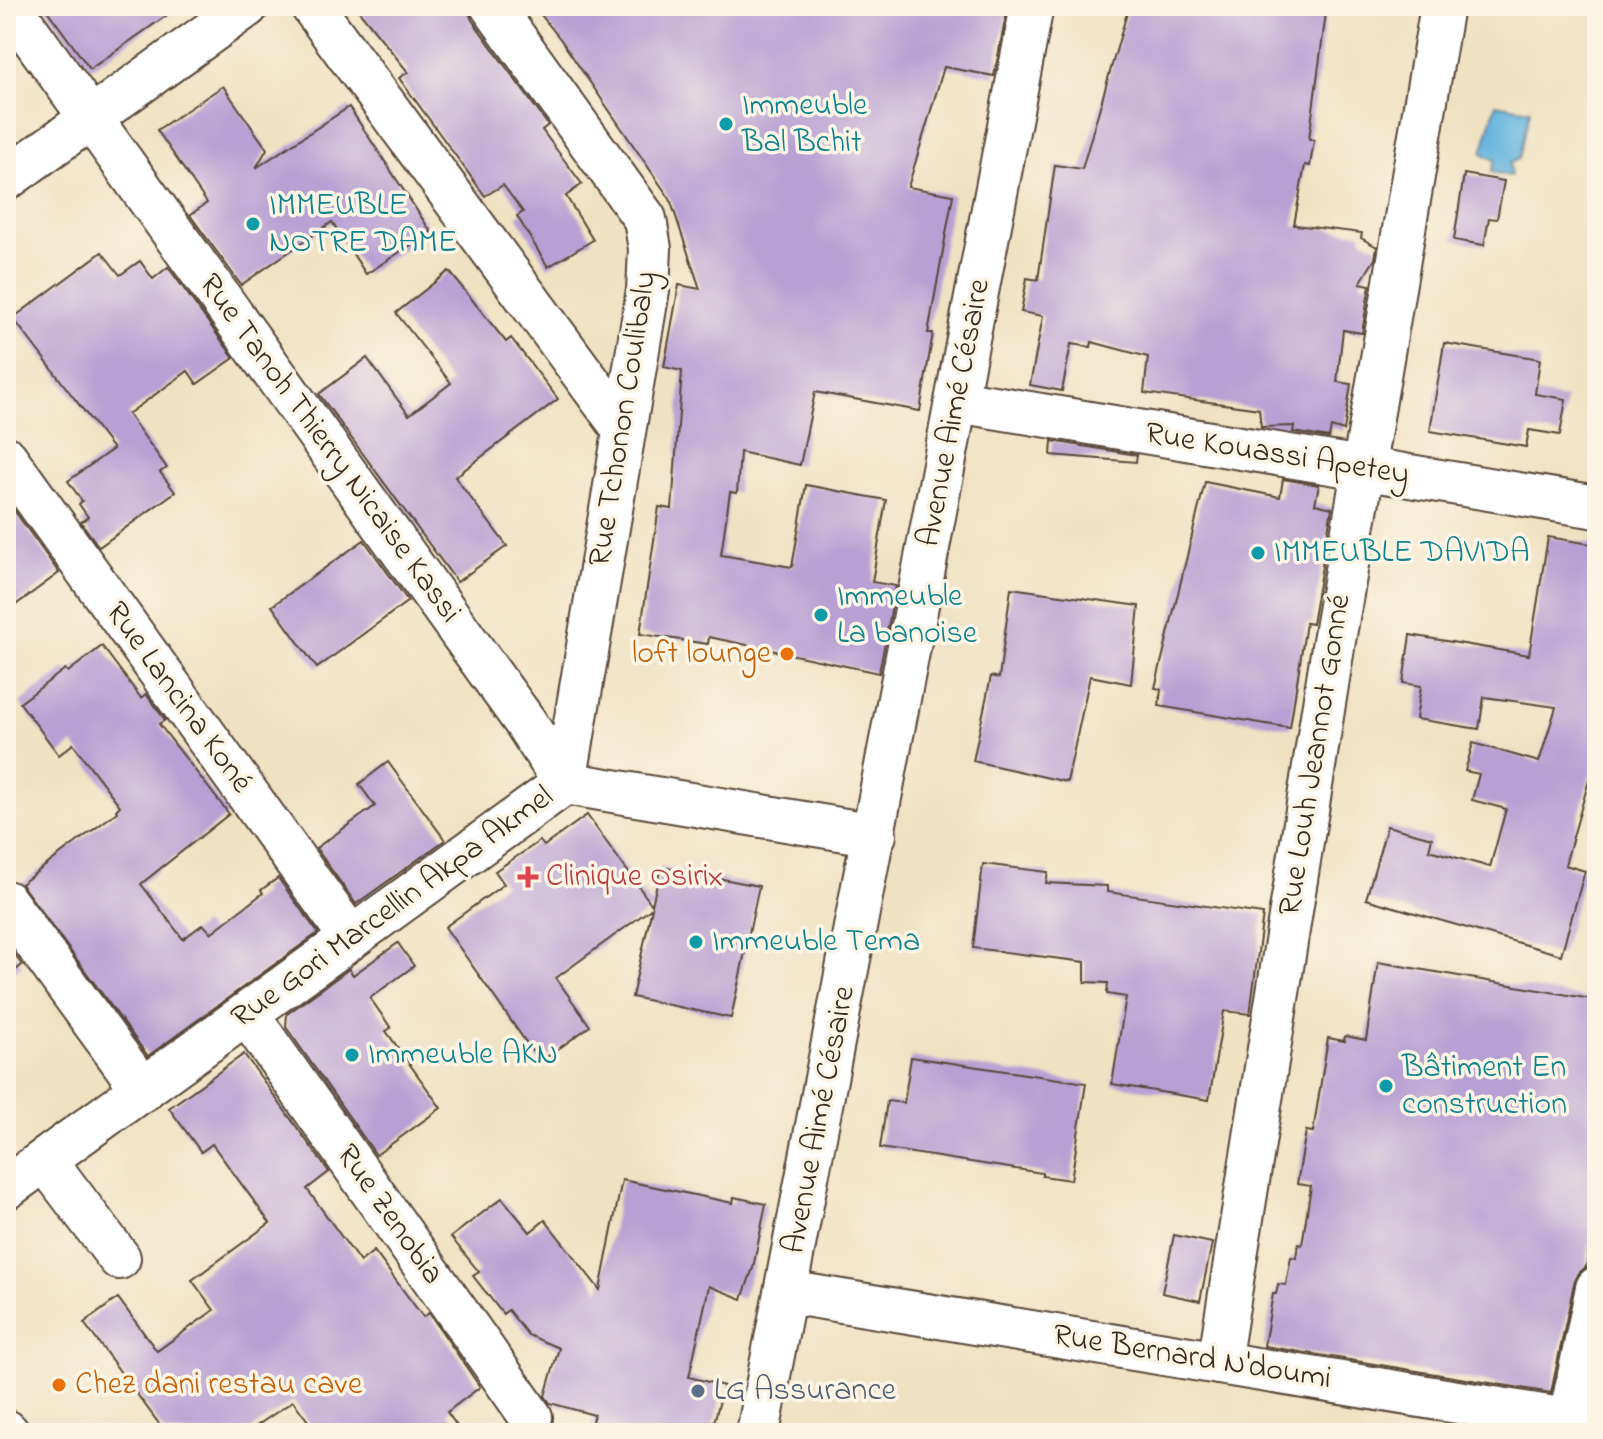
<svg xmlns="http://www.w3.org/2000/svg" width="1603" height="1439" viewBox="0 0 1603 1439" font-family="'Indie Flower',sans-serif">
  <rect width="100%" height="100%" fill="#fcf5e5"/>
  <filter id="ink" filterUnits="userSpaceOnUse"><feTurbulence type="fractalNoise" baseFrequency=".0125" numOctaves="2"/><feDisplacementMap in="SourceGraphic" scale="16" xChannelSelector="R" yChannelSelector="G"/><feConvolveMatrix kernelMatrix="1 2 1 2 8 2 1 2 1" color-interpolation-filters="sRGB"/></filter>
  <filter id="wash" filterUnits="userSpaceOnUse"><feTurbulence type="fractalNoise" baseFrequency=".006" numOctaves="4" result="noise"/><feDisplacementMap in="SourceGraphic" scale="32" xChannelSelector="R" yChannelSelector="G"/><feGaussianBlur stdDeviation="1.8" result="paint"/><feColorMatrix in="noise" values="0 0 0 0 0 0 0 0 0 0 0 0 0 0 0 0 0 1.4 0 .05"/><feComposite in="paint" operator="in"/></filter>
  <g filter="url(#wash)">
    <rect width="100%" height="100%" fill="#efe2c2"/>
    <!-- water -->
    <path fill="#64b3de" stroke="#506e7e" stroke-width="2" d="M 1496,104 L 1530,110 L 1519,159 L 1510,163 L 1511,176 L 1491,172 L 1495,160 L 1482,153 Z"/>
    <g id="blocks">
      <!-- building -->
      <g fill="#b7a0d3">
        <path d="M 44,6 L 180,6 L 90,69 Z"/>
        <path d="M 355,6 L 466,6 L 472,20 L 548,125 L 542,130 L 582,184 L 566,196 L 593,240 L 548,267 L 517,216 L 523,212 L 503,185 L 485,196 L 399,78 L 408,72 Z"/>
        <path d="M 534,6 L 1008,6 L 994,76 L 944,67 L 908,187 L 953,195 L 928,333 L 933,333 L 920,411 L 815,392 L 800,465 L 740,452 L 737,493 L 730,492 L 721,555 L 792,567 L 806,485 L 886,500 L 872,582 L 896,586 L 879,673 L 709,637 L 708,644 L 640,634 L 659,507 L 672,509 L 682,371 L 664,367 L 679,285 L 700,289 L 670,199 L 561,40 Z"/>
        <path d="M 1129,6 L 1327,6 L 1309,139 L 1314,140 L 1310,166 L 1305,165 L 1294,225 L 1362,233 L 1361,238 L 1377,247 L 1375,259 L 1360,283 L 1370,285 L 1362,333 L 1343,330 L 1337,382 L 1351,384 L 1344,431 L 1331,427 L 1329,438 L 1293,432 L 1294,426 L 1261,427 L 1259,409 L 1144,393 L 1148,357 L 1092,342 L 1091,347 L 1071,344 L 1062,391 L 1030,385 L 1043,316 L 1021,312 L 1027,278 L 1038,280 L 1055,165 L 1082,169 Z"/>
        <path d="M 223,86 L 267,149 L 256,168 L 349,107 L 431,232 L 366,274 L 332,222 L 241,285 L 190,215 L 207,203 L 157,130 Z"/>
        <path d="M 1464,174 L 1504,181 L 1497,219 L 1489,218 L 1484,245 L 1454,240 Z"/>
        <path d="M 102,252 L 120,275 L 140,261 L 153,279 L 168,267 L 234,358 L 197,384 L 188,371 L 128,414 L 167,468 L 160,472 L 175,492 L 99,547 L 81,522 L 88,517 L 79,504 L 82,501 L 68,481 L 113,449 L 13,318 Z"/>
        <path d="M 449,271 L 506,342 L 511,338 L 558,399 L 455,477 L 507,546 L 457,582 L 319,394 L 367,358 L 409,415 L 451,383 L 396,313 Z"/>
        <path d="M 1444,343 L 1540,359 L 1535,394 L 1566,399 L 1560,435 L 1529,430 L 1526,447 L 1430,431 Z"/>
        <path d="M 1052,441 L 1137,455 L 1136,462 L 1051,455 Z"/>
        <path d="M 1283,479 L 1319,485 L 1315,504 L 1332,508 L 1312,624 L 1306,623 L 1290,728 L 1159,706 L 1161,689 L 1155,688 L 1205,482 L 1280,497 Z"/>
        <path d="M 6,499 L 59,573 L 6,612 Z"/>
        <path d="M 1548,537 L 1597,545 L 1597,752 L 1565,865 L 1585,871 L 1561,955 L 1366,899 L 1387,826 L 1432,838 L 1429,850 L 1490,867 L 1506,809 L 1472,800 L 1479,774 L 1465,771 L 1473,743 L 1539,762 L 1556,707 L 1484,697 L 1479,729 L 1416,719 L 1421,686 L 1403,683 L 1410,635 L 1529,655 Z"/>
        <path d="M 364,540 L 408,601 L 317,668 L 272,606 Z"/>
        <path d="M 1011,588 L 1139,606 L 1131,684 L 1090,676 L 1067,782 L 973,761 L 991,676 L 999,678 Z"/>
        <path d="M 102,646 L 141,698 L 146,694 L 165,720 L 159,724 L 229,814 L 141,884 L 183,939 L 203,924 L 211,933 L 263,893 L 261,890 L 278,878 L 318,933 L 148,1056 L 21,884 L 117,812 L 116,810 L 120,806 L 73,744 L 59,755 L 20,703 L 65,669 L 68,672 Z"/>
        <path d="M 388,762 L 445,840 L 356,904 L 316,848 L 375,806 L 359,784 Z"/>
        <path d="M 587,815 L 652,905 L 661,867 L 759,886 L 731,1018 L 632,997 L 652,908 L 556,978 L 590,1026 L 540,1062 L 445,927 L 504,884 L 495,871 L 540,841 L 544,846 Z"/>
        <path d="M 983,864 L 1048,872 L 1046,883 L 1107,886 L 1107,892 L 1263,914 L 1250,1014 L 1224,1011 L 1209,1100 L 1112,1084 L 1126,997 L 1107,994 L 1108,983 L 1085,982 L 1085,962 L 973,948 Z"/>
        <path d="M 6,943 L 22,965 L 6,978 Z"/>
        <path d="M 398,943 L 414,966 L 370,998 L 391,1028 L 386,1031 L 441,1108 L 376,1155 L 286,1027 L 287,1014 L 349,969 L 353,975 Z"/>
        <path d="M 1378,962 L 1597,1000 L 1597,1203 L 1586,1267 L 1579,1273 L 1574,1283 L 1551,1393 L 1264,1346 L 1273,1294 L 1276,1294 L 1278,1284 L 1286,1285 L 1291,1257 L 1296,1258 L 1298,1244 L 1302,1245 L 1311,1186 L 1297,1184 L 1306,1131 L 1313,1132 L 1328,1038 L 1344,1041 L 1345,1036 L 1366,1040 Z"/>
        <path d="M 244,1054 L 329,1172 L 307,1189 L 360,1262 L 374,1251 L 423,1317 L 429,1313 L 480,1387 L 447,1412 L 462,1433 L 317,1433 L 293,1401 L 246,1433 L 166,1433 L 84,1323 L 118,1298 L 157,1351 L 214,1310 L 192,1280 L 270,1223 L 212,1144 L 201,1152 L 169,1108 Z"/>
        <path d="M 911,1057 L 1086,1083 L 1071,1180 L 1042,1176 L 1042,1173 L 880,1148 L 887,1101 L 904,1103 Z"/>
        <path d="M 622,1180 L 733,1203 L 734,1197 L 766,1204 L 753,1268 L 742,1299 L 709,1286 L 689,1377 L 724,1386 L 711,1433 L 606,1433 L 590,1428 L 594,1415 L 550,1403 L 545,1396 L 559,1348 L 528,1335 L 508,1310 L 503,1314 L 473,1276 L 479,1272 L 451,1237 L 502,1198 L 530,1232 L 545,1220 L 600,1290 Z"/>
        <path d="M 1174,1235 L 1212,1243 L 1200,1301 L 1162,1293 Z"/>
        <path d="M 1454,1426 L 1497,1433 L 1454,1433 Z"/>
      </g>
    </g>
  </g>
  <g filter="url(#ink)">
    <use href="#blocks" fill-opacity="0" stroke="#564637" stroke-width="2"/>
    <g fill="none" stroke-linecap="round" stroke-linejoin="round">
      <!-- minor casing -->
      <g stroke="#564637" stroke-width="46">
        <g id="minor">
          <path d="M 10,6 L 525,722 L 565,783"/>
          <path d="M 312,6 L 623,428"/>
          <path d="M 492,6 L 645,219 L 650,249 L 648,290 L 565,783"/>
          <path d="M 6,179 L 247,6"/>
          <path d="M 957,401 L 1597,507"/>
          <path d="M 6,458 L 351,938"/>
          <path d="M 6,902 L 143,1090"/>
          <path d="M 247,1014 L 531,1417"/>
          <path d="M 45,1160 L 119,1258"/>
          <path d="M 6,1188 L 565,783 L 875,835"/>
          <path d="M 787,1292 L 1597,1425"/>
          <path d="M 1219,1363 L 1334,641 L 1442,6"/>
          <path d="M 6,1431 L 8,1433"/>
          <path d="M 758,1433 L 1032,6"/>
          <path d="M 1567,1433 L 1597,1288"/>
        </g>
      </g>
      <!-- minor -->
      <use href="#minor" stroke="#fff" stroke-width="42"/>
    </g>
  </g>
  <!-- markers -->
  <g fill="#0f9aa8" stroke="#fcf5e5" stroke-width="3">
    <circle cx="726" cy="124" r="8"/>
    <circle cx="253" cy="224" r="8"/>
    <circle cx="1258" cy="553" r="8"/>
    <circle cx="821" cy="615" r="8"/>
    <circle cx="696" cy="942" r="8"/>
    <circle cx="352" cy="1055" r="8"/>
    <circle cx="1386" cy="1086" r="8"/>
  </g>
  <g fill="#e8710a" stroke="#fcf5e5" stroke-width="3">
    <circle cx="787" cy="654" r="8"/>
    <circle cx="59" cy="1385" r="8"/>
  </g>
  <path fill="#e0444e" stroke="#fcf5e5" stroke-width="3" d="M524 865h8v8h8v8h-8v8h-8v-8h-8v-8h8z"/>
  <circle fill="#5c6f8a" stroke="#fcf5e5" stroke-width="3" cx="698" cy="1391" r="8"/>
  <g text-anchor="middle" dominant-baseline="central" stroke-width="7" stroke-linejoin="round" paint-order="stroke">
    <!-- culture labels -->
    <g font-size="32" fill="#0d838f" stroke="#fcf5e5" text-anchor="start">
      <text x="742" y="106">Immeuble<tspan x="742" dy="37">Bal Bchit</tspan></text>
      <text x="269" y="206">IMMEUBLE<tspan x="269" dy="37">NOTRE DAME</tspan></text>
      <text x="1274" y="553">IMMEUBLE DAVIDA</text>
      <text x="837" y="597">Immeuble<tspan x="837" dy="37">La banoise</tspan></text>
      <text x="712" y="942">Immeuble Tema</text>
      <text x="368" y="1055">Immeuble AKN</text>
      <text x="1402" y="1068">Bâtiment En<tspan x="1402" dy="37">construction</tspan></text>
    </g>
    <!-- street labels -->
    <g font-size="32" fill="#3b2a1e" stroke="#fcf5e5">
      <text transform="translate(955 413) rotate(-79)">Avenue Aimé Césaire</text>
      <text transform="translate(624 419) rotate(-81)">Rue Tchonon Coulibaly</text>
      <text transform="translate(329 449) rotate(54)">Rue Tanoh Thierry Nicaise Kassi</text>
      <text transform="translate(1277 455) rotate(9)">Rue Kouassi Apetey</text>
      <text transform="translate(178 698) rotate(54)">Rue Lancina Koné</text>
      <text transform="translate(1316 755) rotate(-81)">Rue Louh Jeannot Gonné</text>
      <text transform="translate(393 908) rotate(-36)">Rue Gori Marcellin Akpa Akmel</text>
      <text transform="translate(820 1120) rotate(-79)">Avenue Aimé Césaire</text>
      <text transform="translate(389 1215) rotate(55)">Rue Zenobia</text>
      <text transform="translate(1192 1358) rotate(9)">Rue Bernard N'doumi</text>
    </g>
    <!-- food labels -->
    <g font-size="32" fill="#c56008" stroke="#fcf5e5" text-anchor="end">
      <text x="771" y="654">loft lounge</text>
      <text x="75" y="1385" text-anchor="start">Chez dani restau cave</text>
    </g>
    <!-- health labels -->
    <g font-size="32" fill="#be3a42" stroke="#fcf5e5" text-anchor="start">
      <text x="546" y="877">Clinique Osirix</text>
    </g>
    <!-- service labels -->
    <g font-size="32" fill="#4e5e75" stroke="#fcf5e5" text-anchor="start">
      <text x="714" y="1391">LG Assurance</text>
    </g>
  </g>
  <!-- margin -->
  <rect width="1603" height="1439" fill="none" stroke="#fcf5e5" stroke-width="32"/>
</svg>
